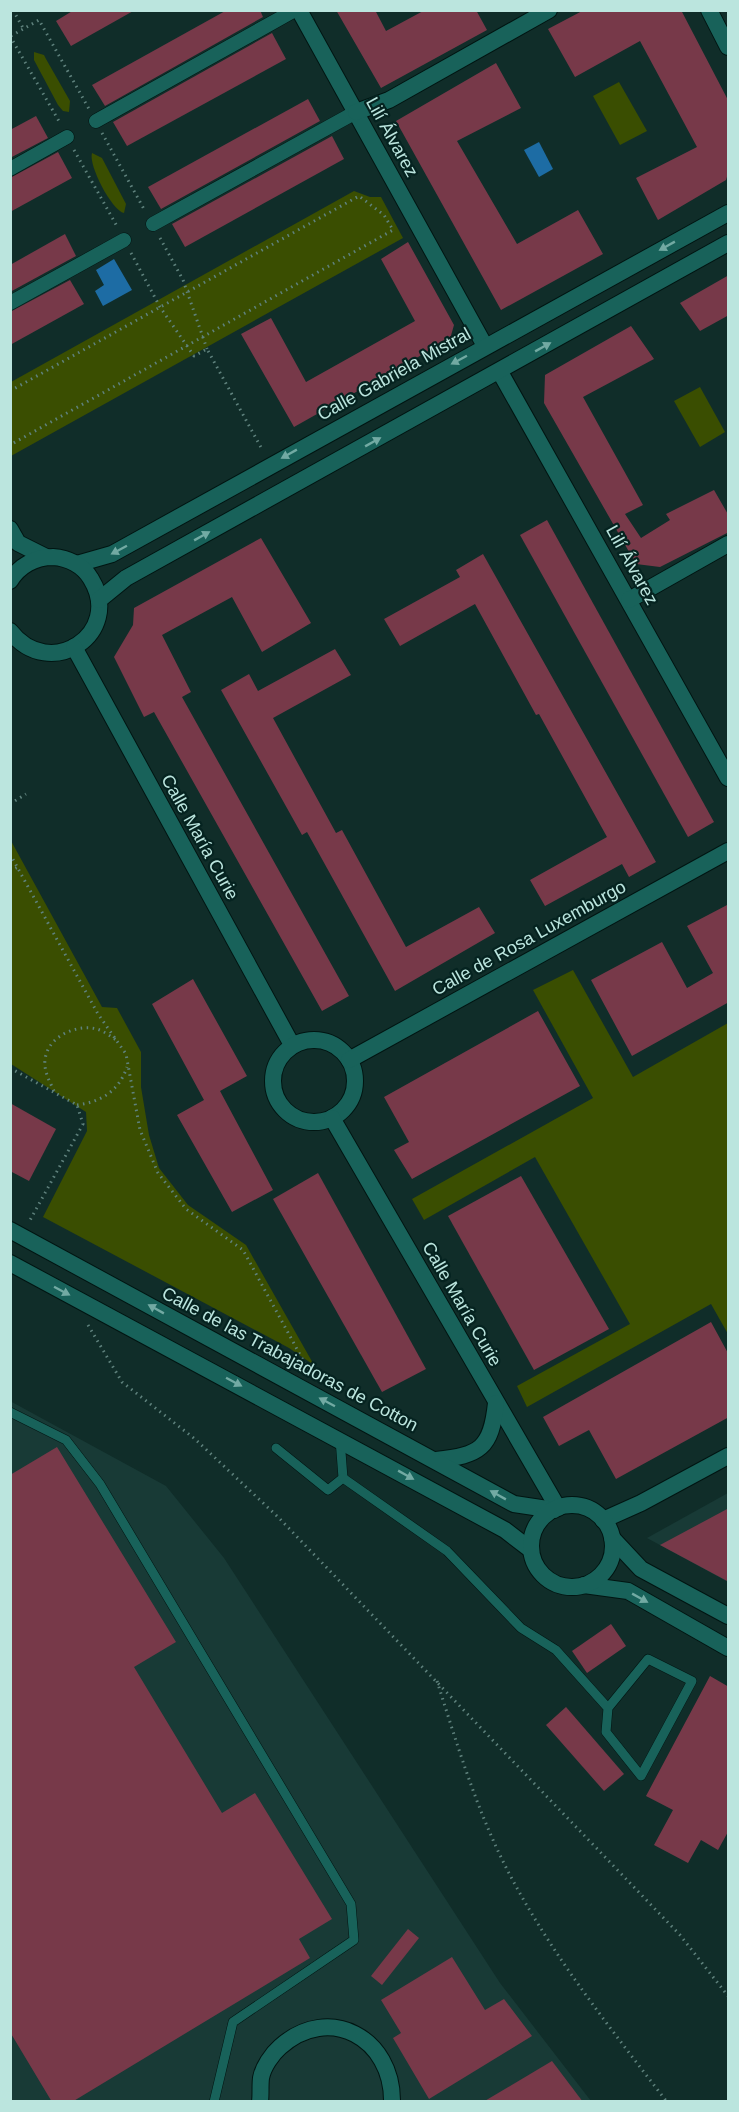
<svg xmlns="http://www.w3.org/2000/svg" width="739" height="2112" viewBox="0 0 739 2112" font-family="Arial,sans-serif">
  <rect width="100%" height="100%" fill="#102d29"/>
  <!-- built -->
  <g fill="#183a36">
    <path d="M 10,1401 L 166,1486 L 224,1558 L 500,1983 L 591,2101 L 11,2101 Z"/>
    <path d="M 728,1493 L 728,1582 L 647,1538 Z"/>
  </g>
  <!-- green -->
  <g fill="#3a4e01">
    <path d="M 34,52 L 44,55 L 46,59 L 70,101 L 69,112 L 63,111 L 58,105 L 34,60 Z"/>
    <path d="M 619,82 L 647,131 L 620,145 L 593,96 Z"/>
    <path d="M 92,153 L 102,158 L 126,204 L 124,213 C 112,211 88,165 92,153 Z"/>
    <path d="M 354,191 L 370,197 L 381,197 L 403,238 L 11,456 L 11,382 Z"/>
    <path d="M 700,387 L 725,432 L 700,447 L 674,401 Z"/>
    <path d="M 10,839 L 102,1007 L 117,1008 L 141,1052 L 141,1087 L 149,1135 L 159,1168 L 188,1205 L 246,1245 L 314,1365 L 289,1348 L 43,1217 L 87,1131 L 86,1112 L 11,1064 Z"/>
    <path d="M 573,970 L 633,1077 L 728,1023 L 728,1334 L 711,1304 L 527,1407 L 517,1386 L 630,1324 L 535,1157 L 424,1220 L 412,1199 L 593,1098 L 533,990 Z"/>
  </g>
  <!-- water -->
  <g fill="#1d6ca4">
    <path d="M 539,142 L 553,169 L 539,177 L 524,150 Z"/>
    <path d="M 114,259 L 132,290 L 103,306 L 95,291 L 104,285 L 96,270 Z"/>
  </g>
  <!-- building -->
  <g fill="#773949">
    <path d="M 74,10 L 135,10 L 71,46 L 56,21 Z"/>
    <path d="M 227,10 L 260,10 L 263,17 L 105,106 L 92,85 Z"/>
    <path d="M 336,10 L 375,10 L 386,31 L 425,10 L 476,10 L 487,30 L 381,88 Z"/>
    <path d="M 584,10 L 681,10 L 729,102 L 729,170 L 726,180 L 658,220 L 636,178 L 697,147 L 640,41 L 575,77 L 548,29 Z"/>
    <path d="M 272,33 L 286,59 L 127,146 L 113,122 Z"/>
    <path d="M 496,63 L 521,108 L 457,141 L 517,244 L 578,210 L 603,254 L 501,310 L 396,121 Z"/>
    <path d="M 308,99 L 320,121 L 161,209 L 148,187 Z"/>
    <path d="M 36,116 L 48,138 L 10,158 L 10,130 Z"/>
    <path d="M 332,136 L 344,159 L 185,247 L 172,224 Z"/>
    <path d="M 58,152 L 72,178 L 10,212 L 10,178 Z"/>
    <path d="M 65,234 L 76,256 L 10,292 L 10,265 Z"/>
    <path d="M 408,242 L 454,325 L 450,339 L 294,427 L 241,334 L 271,318 L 306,382 L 415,321 L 381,259 Z"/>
    <path d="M 729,275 L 729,315 L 700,331 L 680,303 Z"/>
    <path d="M 70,280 L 84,304 L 10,345 L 10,312 Z"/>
    <path d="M 631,326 L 654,359 L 583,397 L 643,505 L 625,514 L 641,538 L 670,520 L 666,514 L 714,490 L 729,516 L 729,532 L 660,567 L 636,564 L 544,403 L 545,375 Z"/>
    <path d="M 547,520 L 714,822 L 688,837 L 520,535 Z"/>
    <path d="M 261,538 L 311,623 L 262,652 L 232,597 L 162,635 L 191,692 L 182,697 L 349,996 L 322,1011 L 154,712 L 144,717 L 114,657 L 133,625 L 134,608 Z"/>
    <path d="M 483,554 L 656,862 L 629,877 L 622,864 L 545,906 L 530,880 L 607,837 L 539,714 L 536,715 L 475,604 L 400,646 L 384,619 L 460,577 L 456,570 Z"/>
    <path d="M 335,649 L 351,675 L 273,718 L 336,833 L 342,830 L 406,947 L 479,907 L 495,933 L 395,991 L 307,832 L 302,835 L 221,690 L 249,674 L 258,691 Z"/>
    <path d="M 729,904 L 729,1002 L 632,1056 L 591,980 L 662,942 L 687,988 L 713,973 L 687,926 Z"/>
    <path d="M 193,979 L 247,1076 L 220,1091 L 273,1190 L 232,1212 L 177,1115 L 204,1100 L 152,1004 Z"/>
    <path d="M 538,1011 L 580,1086 L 412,1179 L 394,1150 L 409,1142 L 384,1097 Z"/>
    <path d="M 10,1103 L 56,1129 L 29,1181 L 10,1171 Z"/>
    <path d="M 318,1173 L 426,1369 L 382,1392 L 273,1199 Z"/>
    <path d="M 521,1176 L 609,1329 L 534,1370 L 448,1216 Z"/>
    <path d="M 711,1322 L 729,1355 L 729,1417 L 616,1479 L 589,1430 L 559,1446 L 543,1417 Z"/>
    <path d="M 57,1447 L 176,1642 L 134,1667 L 222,1813 L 255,1793 L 332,1919 L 299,1939 L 310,1958 L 72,2102 L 52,2102 L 10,2032 L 10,1475 Z"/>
    <path d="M 729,1508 L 729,1582 L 660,1545 Z"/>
    <path d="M 611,1624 L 626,1646 L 587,1673 L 572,1651 Z"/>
    <path d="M 710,1676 L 729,1687 L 729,1830 L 718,1850 L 701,1840 L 688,1863 L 654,1845 L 673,1810 L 646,1796 Z"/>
    <path d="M 566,1707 L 624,1774 L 604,1791 L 546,1725 Z"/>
    <path d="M 408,1929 L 419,1938 L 382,1985 L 371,1976 Z"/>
    <path d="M 452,1957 L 485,2010 L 504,1999 L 532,2036 L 429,2099 L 393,2038 L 401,2033 L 381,2000 Z"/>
    <path d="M 552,2061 L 583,2102 L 483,2102 Z"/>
  </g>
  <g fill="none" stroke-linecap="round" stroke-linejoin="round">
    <!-- service casing -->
    <g stroke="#001512" stroke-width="10">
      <g id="service">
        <path d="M 10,1412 L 66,1440 L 100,1484 L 351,1904 L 354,1940 L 233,2022 L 214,2102"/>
        <path d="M 276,1448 L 328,1490 L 343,1478 L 340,1439"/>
        <path d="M 343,1478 L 447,1551 L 521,1628 L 556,1650 L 608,1708 L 606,1732 L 641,1776 L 692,1681 L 648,1659 L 608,1708"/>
      </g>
    </g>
    <!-- pedestrian casing -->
    <g stroke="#001512" stroke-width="15">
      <g id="pedestrian">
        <path d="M 96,121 L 295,10"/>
        <path d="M 10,169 L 67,137"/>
        <path d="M 153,224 L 356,112"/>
        <path d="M 10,303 L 124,240"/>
      </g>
    </g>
    <!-- minor casing -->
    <g stroke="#001512" stroke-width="18">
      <g id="minor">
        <path d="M 299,10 L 485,346"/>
        <path d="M 709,10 L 728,47"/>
        <path d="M 356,112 L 389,100 L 549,10"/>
        <path d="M 500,372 L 728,778"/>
        <path d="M 10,529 L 18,543 L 46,557"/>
        <path d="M 77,564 L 112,554 L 728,213"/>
        <path d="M 10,581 C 19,566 35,557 53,557 C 68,558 83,565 91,579 C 124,633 50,683 10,631"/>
        <path d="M 99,600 L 126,578 L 728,243"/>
        <path d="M 629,600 L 728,544"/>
        <path d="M 74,647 L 292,1045"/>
        <circle cx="314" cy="1081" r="41"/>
        <path d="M 349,1060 L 728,851"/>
        <path d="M 332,1118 L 558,1508"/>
        <path d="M 436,1460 C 480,1455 491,1449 496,1403"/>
        <path d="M 603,1520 L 641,1503 L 728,1456"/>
        <path d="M 612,1538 L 641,1569 L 728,1616"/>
        <path d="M 584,1585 L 628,1591 L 728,1648"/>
        <path d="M 260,2102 C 261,2094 260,2086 261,2078 C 263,2067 272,2054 280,2047 C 329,2003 393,2038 392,2102"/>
      </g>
    </g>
    <!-- tertiary casing -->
    <g stroke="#001512" stroke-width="18">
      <g id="tertiary">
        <path d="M 10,1230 L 514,1504 L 554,1510"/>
        <path d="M 10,1263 L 505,1530 L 531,1550"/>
        <circle cx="572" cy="1546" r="41"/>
      </g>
    </g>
    <!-- path -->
    <g stroke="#5f827d" stroke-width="3" stroke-dasharray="1.5 4.5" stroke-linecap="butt">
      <path d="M 13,10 L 23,28"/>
      <path d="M 10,36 L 60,123"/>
      <path d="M 11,36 L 39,20 L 89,109"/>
      <path d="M 102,133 L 145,211"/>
      <path d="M 74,150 L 118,228"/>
      <path d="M 160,238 L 183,280 L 207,349"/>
      <path d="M 131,253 L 160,307 L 194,356 L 207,349 L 263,451"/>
      <path d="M 10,391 L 359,196 L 384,215 L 393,230 L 10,445"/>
      <path d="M 10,804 L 26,794"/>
      <path d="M 10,854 L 98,1014 L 126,1054 L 140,1130 L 158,1173 L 186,1209 L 243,1250 L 310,1373"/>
      <path d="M 10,871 L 18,867"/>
      <path d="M 10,1068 L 77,1105 L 83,1124 L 29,1222"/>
      <path d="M 54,1091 C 49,1080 42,1068 46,1055 C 51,1035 78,1024 97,1029 C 104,1031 111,1037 118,1041"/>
      <path d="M 77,1105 C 101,1102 119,1091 127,1067"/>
      <path d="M 88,1325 L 122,1382 L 195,1439 L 278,1517 L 680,1935 L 728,1996"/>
      <path d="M 437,1681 C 458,1747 478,1815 511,1877 C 554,1958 611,2029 667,2102"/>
    </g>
    <!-- service -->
    <use href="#service" stroke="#18625a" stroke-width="9"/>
    <!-- pedestrian -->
    <use href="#pedestrian" stroke="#18625a" stroke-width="14"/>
    <!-- minor -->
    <use href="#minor" stroke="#18625a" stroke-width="16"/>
    <!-- tertiary -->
    <use href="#tertiary" stroke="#18625a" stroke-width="16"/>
  </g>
  <!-- one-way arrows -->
  <defs><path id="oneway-solid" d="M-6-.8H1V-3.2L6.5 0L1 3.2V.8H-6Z" transform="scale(1.5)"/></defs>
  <g fill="#72aaa3">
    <use href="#oneway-solid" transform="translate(667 246) rotate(151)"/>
    <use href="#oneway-solid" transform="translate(543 347) rotate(-29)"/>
    <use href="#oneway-solid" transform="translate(459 360) rotate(152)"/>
    <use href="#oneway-solid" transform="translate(373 442) rotate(-29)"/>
    <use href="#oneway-solid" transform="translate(289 454) rotate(151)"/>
    <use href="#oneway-solid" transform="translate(202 536) rotate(-29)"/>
    <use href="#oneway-solid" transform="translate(119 550) rotate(152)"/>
    <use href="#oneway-solid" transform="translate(62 1291) rotate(28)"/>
    <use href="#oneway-solid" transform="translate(156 1309) rotate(-151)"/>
    <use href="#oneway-solid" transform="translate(234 1382) rotate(28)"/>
    <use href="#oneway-solid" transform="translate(327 1402) rotate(-152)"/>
    <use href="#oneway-solid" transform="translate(406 1475) rotate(29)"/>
    <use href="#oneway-solid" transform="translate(498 1495) rotate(-151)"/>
    <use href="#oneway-solid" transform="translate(640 1598) rotate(29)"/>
  </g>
  <g text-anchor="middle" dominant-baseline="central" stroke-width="4.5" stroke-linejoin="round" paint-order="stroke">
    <!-- street labels -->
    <g font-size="18" fill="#bbe5de" stroke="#052320">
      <text transform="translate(392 137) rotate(61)">Lilí Álvarez</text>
      <text transform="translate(394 374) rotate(-29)">Calle Gabriela Mistral</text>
      <text transform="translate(632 565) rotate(61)">Lilí Álvarez</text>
      <text transform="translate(200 837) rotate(61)">Calle María Curie</text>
      <text transform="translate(529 938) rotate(-29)">Calle de Rosa Luxemburgo</text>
      <text transform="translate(462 1304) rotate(60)">Calle María Curie</text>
      <text transform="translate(290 1359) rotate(28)">Calle de las Trabajadoras de Cotton</text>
    </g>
  </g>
  <!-- border -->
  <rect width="739" height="2112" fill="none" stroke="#bbe5de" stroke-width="24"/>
</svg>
